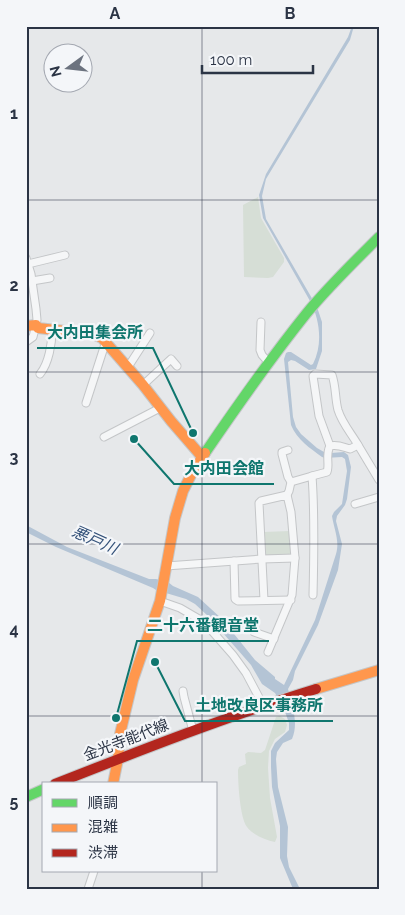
<svg xmlns="http://www.w3.org/2000/svg" width="405" height="915" viewBox="0 0 405 915" font-family="Raleway,'Noto Sans JP',sans-serif">
  <rect width="100%" height="100%" fill="#e6e8ea"/>
  <!-- green -->
  <g fill="#d6ded6">
    <path d="M 258,197 L 261,218 L 284,258 L 284,262 L 273,277 L 268,278 L 244,277 L 243,205 Z"/>
    <path d="M 290,531 L 292,552 L 287,556 L 266,557 L 264,555 L 263,532 Z"/>
    <path d="M 280,716 L 285,719 L 287,725 L 285,732 L 275,739 L 269,751 L 268,768 L 270,798 L 277,837 L 275,842 C 265,840 253,835 247,827 C 240,818 238,783 238,770 L 239,767 L 246,764 L 245,754 L 248,752 L 261,753 L 265,750 L 276,717 Z"/>
  </g>
  <!-- water -->
  <path fill="#b4c4d5" d="M 352,26 L 354,26 L 350,40 L 266,179 L 262,196 L 266,219 L 317,307 L 322,322 L 322,351 L 316,369 L 309,370 L 295,361 L 291,360 L 288,362 L 293,417 L 296,427 L 301,434 L 317,448 L 324,452 L 331,453 L 344,452 L 348,455 L 351,467 L 347,499 L 345,505 L 337,516 L 336,521 L 342,544 L 338,570 L 318,625 L 295,671 L 293,680 L 288,689 C 292,705 299,723 292,739 L 283,743 L 277,752 L 276,759 L 278,787 L 288,827 L 287,856 L 289,867 L 300,889 L 293,889 L 280,858 L 280,826 L 272,787 L 271,767 L 271,751 L 275,743 L 289,730 L 289,723 L 284,709 L 275,693 L 262,684 L 251,665 L 208,616 L 195,604 L 186,599 L 156,590 L 153,588 L 56,547 L 26,532 L 26,525 L 67,547 L 149,579 L 156,579 L 168,582 L 173,586 L 198,597 L 222,619 L 255,660 L 275,677 L 275,679 L 284,685 L 315,620 L 336,554 C 340,541 334,529 332,516 L 334,512 L 342,504 L 347,471 L 345,459 L 342,457 L 325,458 L 322,457 C 310,448 297,440 291,425 L 284,359 L 286,353 L 288,352 L 291,352 L 311,365 L 313,364 C 323,344 320,320 310,301 L 263,218 L 259,195 L 266,174 L 348,37 Z"/>
  <g fill="none" stroke-linecap="round" stroke-linejoin="round">
    <!-- street casing -->
    <g stroke="#c4c6c8" stroke-width="9">
      <g id="street">
        <path d="M 26,258 L 31,274 L 36,309 L 37,320 L 33,337 L 26,342"/>
        <path d="M 28,264 L 65,255"/>
        <path d="M 32,281 L 50,278"/>
        <path d="M 261,322 L 260,350 L 262,355 L 269,363"/>
        <path d="M 128,367 L 150,333"/>
        <path d="M 40,374 C 49,363 52,343 52,330"/>
        <path d="M 143,385 L 171,359 L 177,366"/>
        <path d="M 86,403 L 106,341"/>
        <path d="M 104,437 L 160,408"/>
        <path d="M 330,446 L 319,416 L 313,376 L 315,374 L 332,375 C 336,386 335,399 338,410 C 342,423 351,433 358,445"/>
        <path d="M 312,476 L 327,472 C 330,464 325,455 330,446 C 337,444 343,447 350,449 L 358,445 L 379,480"/>
        <path d="M 291,482 L 312,476 C 315,516 314,555 313,595"/>
        <path d="M 287,495 L 289,491 L 291,482 L 288,477 L 282,454 L 282,452 L 288,450"/>
        <path d="M 355,504 L 379,497"/>
        <path d="M 234,561 L 235,599 L 238,601 L 291,600"/>
        <path d="M 166,566 L 262,559 L 295,558"/>
        <path d="M 264,600 L 259,503 L 261,501 L 287,495 L 291,512 L 295,558 L 292,595 L 268,652"/>
        <path d="M 160,601 L 180,608 L 204,622 L 233,655 L 246,673 L 263,705"/>
        <path d="M 254,632 L 274,639"/>
        <path d="M 183,691 L 184,697 L 193,731"/>
        <path d="M 88,889 L 94,871"/>
      </g>
    </g>
    <!-- fast casing -->
    <g stroke="#c4c6c8" stroke-width="12">
      <g id="fast">
        <path d="M 205,453 C 237,406 270,359 306,314 C 328,287 354,262 379,237"/>
        <path d="M 26,797 L 44,789"/>
      </g>
    </g>
    <!-- slow casing -->
    <g stroke="#c4c6c8" stroke-width="12">
      <g id="slow">
        <path d="M 26,326 L 36,325 L 38,328 L 93,334 L 102,338 L 143,385 L 171,421 L 203,458"/>
        <path d="M 316,689 L 379,670"/>
        <path d="M 113,784 L 118,759 L 120,734 L 133,680 L 160,601 L 175,518 L 183,491 L 192,473 L 205,453"/>
      </g>
    </g>
    <!-- jam casing -->
    <g stroke="#c4c6c8" stroke-width="12">
      <path id="jam" d="M 55,784 C 141,750 228,716 316,689"/>
    </g>
    <!-- street -->
    <use href="#street" stroke="#f5f6f7" stroke-width="7"/>
    <!-- fast -->
    <use href="#fast" stroke="#63d668" stroke-width="10"/>
    <!-- slow -->
    <use href="#slow" stroke="#ff974d" stroke-width="10"/>
    <!-- jam -->
    <use href="#jam" stroke="#b3261e" stroke-width="10"/>
  </g>
  <!-- grid -->
  <path fill="none" stroke="#2b3445" stroke-width="1" stroke-opacity="0.55" d="M 202,26 L 202,784M 26,200 L 379,200M 26,372 L 379,372M 26,544 L 379,544M 26,716 L 379,716M 202,871 L 202,889"/>
  <g text-anchor="middle" dominant-baseline="central" stroke-width="4.5" stroke-linejoin="round" paint-order="stroke">
    <!-- street labels -->
    <g font-size="15" fill="#2b3445" stroke="#f4f6f9">
      <text transform="translate(126 740) rotate(-21)">金光寺能代線</text>
    </g>
    <!-- water labels -->
    <g font-size="16" font-style="italic" fill="#34527a" stroke="#f4f6f9">
      <text transform="translate(95 540) rotate(24)">悪戸川</text>
    </g>
  </g>
  <!-- callouts -->
  <path fill="none" stroke="#0f766e" stroke-width="2" d="M193 433L153 348H37M134 439L174 484H274M116 718L137 641H269M155 662L185 721H333"/>
  <g fill="#0f766e" stroke="#f4f6f9" stroke-width="2">
    <circle cx="193" cy="433" r="5"/>
    <circle cx="134" cy="439" r="5"/>
    <circle cx="116" cy="718" r="5"/>
    <circle cx="155" cy="662" r="5"/>
  </g>
  <g font-size="16" text-anchor="middle" font-weight="bold" fill="#0f766e" stroke="#f4f6f9" stroke-width="4.5" stroke-linejoin="round" paint-order="stroke">
    <text x="95" y="338">大内田集会所</text>
    <text x="224" y="474">大内田会館</text>
    <text x="203" y="631">二十六番観音堂</text>
    <text x="259" y="711">土地改良区事務所</text>
  </g>
  <!-- border -->
  <rect width="405" height="915" fill="none" stroke="#f4f6f9" stroke-width="55"/>
  <!-- legend -->
  <rect x="42" y="782" width="175" height="90" fill="#f4f6f9" stroke="#a4a8b1"/>
  <rect x="52" y="799" width="25" height="8" fill="#63d668" stroke="#a4a8b1"/>
  <text x="88" y="808" font-size="15" fill="#2b3445">順調</text>
  <rect x="52" y="824" width="25" height="8" fill="#ff974d" stroke="#a4a8b1"/>
  <text x="88" y="832" font-size="15" fill="#2b3445">混雑</text>
  <rect x="52" y="849" width="25" height="8" fill="#b3261e" stroke="#a4a8b1"/>
  <text x="88" y="858" font-size="15" fill="#2b3445">渋滞</text>
  <!-- north arrow -->
  <g transform="translate(68 68) rotate(255)"><circle r="24" fill="#f4f6f9" stroke="#a4a8b1"/>
  <path d="M0-4L9 19L0 12L-9 19Z" fill="#6c737f"/>
  <text y="-8" font-size="14" font-weight="bold" text-anchor="middle" fill="#2b3445">N</text>
  </g>
  <!-- scale -->
  <path d="M202 65v8h111v-8" fill="none" stroke="#2b3445" stroke-width="2.5"/>
  <text x="210" y="65" font-size="15" fill="#2b3445" stroke="#f4f6f9" stroke-width="4" paint-order="stroke">100 m</text>
  <rect x="28" y="28" width="350" height="860" fill="none" stroke="#2b3445" stroke-width="2"/>
  <g font-size="16" text-anchor="middle" font-weight="bold" fill="#2b3445">
    <text x="115" y="19">A</text>
    <text x="290" y="19">B</text>
    <text x="14" y="119">1</text>
    <text x="14" y="291">2</text>
    <text x="14" y="463">3</text>
    <text x="14" y="635">4</text>
    <text x="14" y="807">5</text>
  </g>
</svg>
